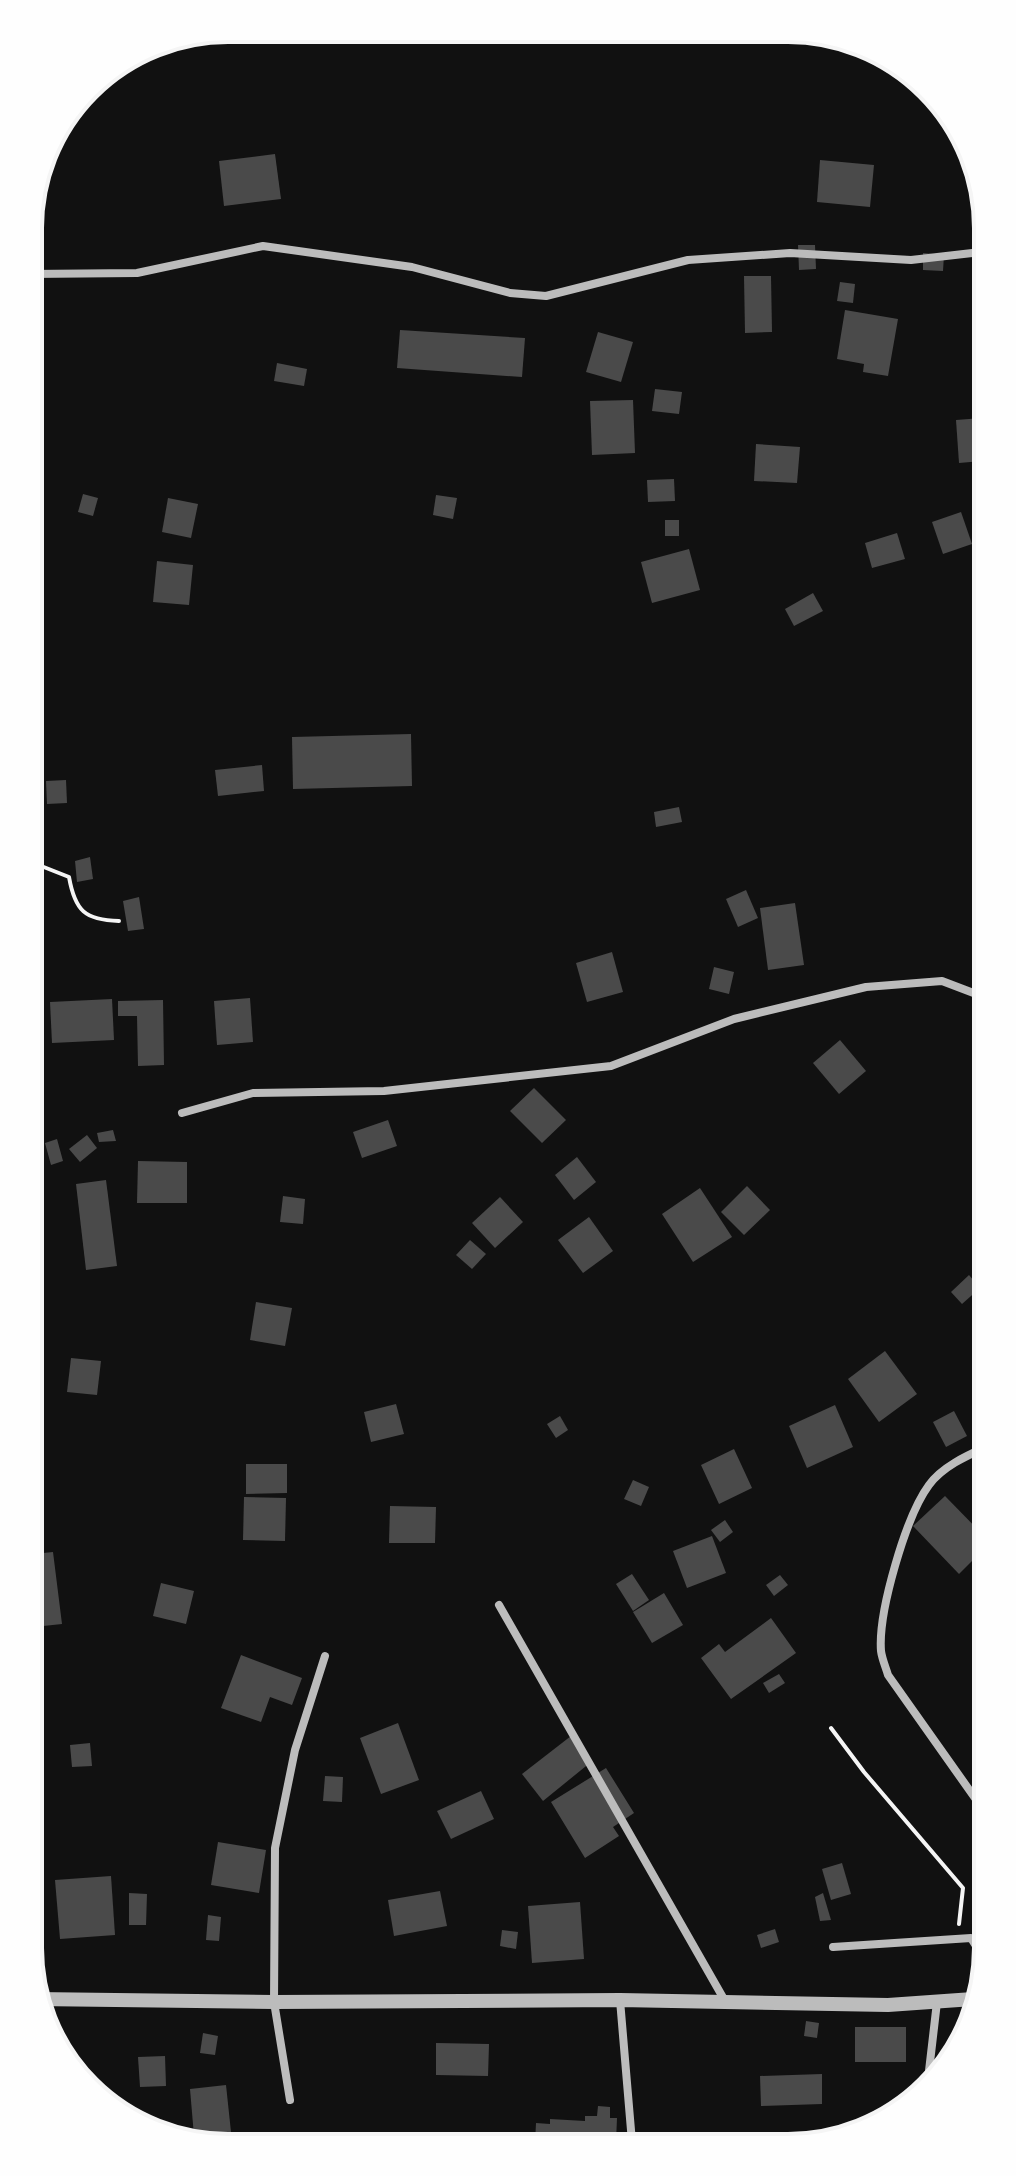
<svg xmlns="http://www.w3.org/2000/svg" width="1016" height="2176" viewBox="0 0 1016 2176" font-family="'Zilla Slab',serif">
  <rect width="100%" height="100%" fill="#111"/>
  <!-- building -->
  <g fill="#4a4a4a">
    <path d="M 275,154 L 281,199 L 224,206 L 219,161 Z"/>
    <path d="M 820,160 L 874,165 L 870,207 L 817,202 Z"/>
    <path d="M 798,245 L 815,245 L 816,269 L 799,270 Z"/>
    <path d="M 923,253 L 944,255 L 943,271 L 923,270 Z"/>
    <path d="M 744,276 L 771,276 L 772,332 L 745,333 Z"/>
    <path d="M 840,282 L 855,284 L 853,303 L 837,301 Z"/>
    <path d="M 845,310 L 898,319 L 888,376 L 863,372 L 864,364 L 837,359 Z"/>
    <path d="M 400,330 L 525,338 L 522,377 L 397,368 Z"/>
    <path d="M 598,332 L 633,342 L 621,382 L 586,372 Z"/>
    <path d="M 277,363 L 307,369 L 304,386 L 274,381 Z"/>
    <path d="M 655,389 L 682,392 L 679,414 L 652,411 Z"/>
    <path d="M 633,400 L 635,453 L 592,455 L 590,401 Z"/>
    <path d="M 982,418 L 982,461 L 959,463 L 956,420 Z"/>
    <path d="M 756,444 L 800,447 L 797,483 L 754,481 Z"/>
    <path d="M 674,479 L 675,501 L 648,502 L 647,480 Z"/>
    <path d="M 83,494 L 98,498 L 93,516 L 78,512 Z"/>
    <path d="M 436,495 L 457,498 L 453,519 L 433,515 Z"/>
    <path d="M 168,498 L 198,504 L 191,538 L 162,532 Z"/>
    <path d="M 961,512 L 972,544 L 943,554 L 932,522 Z"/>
    <rect x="665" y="520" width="14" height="16"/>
    <path d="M 897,533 L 905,559 L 872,568 L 865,543 Z"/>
    <path d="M 689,549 L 700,590 L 652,603 L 641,562 Z"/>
    <path d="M 157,561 L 193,565 L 189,605 L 153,602 Z"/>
    <path d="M 813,593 L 823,611 L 794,626 L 785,609 Z"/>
    <path d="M 411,734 L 412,786 L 293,789 L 292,737 Z"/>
    <path d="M 262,765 L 264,791 L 218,796 L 215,770 Z"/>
    <path d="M 66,780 L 67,803 L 47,804 L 46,781 Z"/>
    <path d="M 679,807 L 682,822 L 656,827 L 654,812 Z"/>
    <path d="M 90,857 L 93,879 L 77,882 L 75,861 Z"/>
    <path d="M 746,890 L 758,918 L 738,927 L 726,899 Z"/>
    <path d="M 139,897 L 144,929 L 128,931 L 123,901 Z"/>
    <path d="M 795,903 L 804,965 L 768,970 L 760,908 Z"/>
    <path d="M 612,952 L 623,992 L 587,1002 L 576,963 Z"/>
    <path d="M 714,967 L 734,972 L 729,994 L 709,989 Z"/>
    <path d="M 250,998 L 253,1042 L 217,1045 L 214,1001 Z"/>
    <path d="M 112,999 L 114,1040 L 52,1043 L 50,1002 Z"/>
    <path d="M 163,1000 L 164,1065 L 138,1066 L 137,1016 L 118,1016 L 118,1001 Z"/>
    <path d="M 840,1040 L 866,1071 L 839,1094 L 813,1063 Z"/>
    <path d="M 534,1088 L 566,1120 L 542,1143 L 510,1111 Z"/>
    <path d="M 388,1120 L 397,1146 L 362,1158 L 353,1132 Z"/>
    <path d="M 113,1130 L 116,1141 L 99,1142 L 97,1133 Z"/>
    <path d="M 87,1135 L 97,1148 L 80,1162 L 69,1149 Z"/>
    <path d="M 57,1139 L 63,1161 L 51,1165 L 45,1143 Z"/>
    <path d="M 577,1157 L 596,1182 L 574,1200 L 555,1175 Z"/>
    <path d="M 138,1161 L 187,1162 L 187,1203 L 137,1203 Z"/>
    <path d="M 106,1180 L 117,1266 L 86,1270 L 76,1184 Z"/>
    <path d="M 747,1186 L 770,1210 L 744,1235 L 721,1212 Z"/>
    <path d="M 700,1188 L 732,1237 L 693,1262 L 662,1214 Z"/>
    <path d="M 283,1196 L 305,1199 L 303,1224 L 280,1222 Z"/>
    <path d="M 500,1197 L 523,1222 L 495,1248 L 472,1223 Z"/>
    <path d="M 589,1217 L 613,1251 L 583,1273 L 558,1240 Z"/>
    <path d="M 470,1240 L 486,1254 L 472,1269 L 456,1255 Z"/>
    <path d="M 969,1275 L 980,1288 L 962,1304 L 951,1292 Z"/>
    <path d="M 256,1302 L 292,1308 L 285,1346 L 250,1340 Z"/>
    <path d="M 885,1351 L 917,1394 L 879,1422 L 848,1379 Z"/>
    <path d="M 71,1358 L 101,1361 L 97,1395 L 67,1392 Z"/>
    <path d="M 396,1404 L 404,1434 L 371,1442 L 364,1412 Z"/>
    <path d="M 835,1405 L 853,1447 L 807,1468 L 789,1426 Z"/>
    <path d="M 954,1411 L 967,1436 L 946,1447 L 933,1422 Z"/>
    <path d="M 560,1416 L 568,1430 L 556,1438 L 547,1424 Z"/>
    <path d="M 734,1449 L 752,1488 L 719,1504 L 701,1465 Z"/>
    <path d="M 246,1464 L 287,1464 L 287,1493 L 246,1494 Z"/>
    <path d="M 633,1480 L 649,1487 L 641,1506 L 624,1499 Z"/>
    <path d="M 945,1496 L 986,1538 L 986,1547 L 959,1574 L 913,1526 Z"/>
    <path d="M 244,1497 L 286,1498 L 285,1541 L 243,1540 Z"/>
    <path d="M 390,1506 L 436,1507 L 435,1543 L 389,1543 Z"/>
    <path d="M 725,1520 L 733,1532 L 720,1542 L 711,1530 Z"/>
    <path d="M 712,1536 L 726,1573 L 687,1588 L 673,1551 Z"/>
    <path d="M 53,1552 L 62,1624 L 34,1627 L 33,1554 Z"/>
    <path d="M 632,1574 L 649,1600 L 633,1611 L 616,1584 Z"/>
    <path d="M 780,1575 L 788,1585 L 774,1596 L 766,1585 Z"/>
    <path d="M 161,1583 L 194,1591 L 186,1624 L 153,1616 Z"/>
    <path d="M 664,1593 L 683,1625 L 652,1643 L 633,1612 Z"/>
    <path d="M 771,1618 L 796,1653 L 731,1699 L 701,1658 L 719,1644 L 725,1652 Z"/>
    <path d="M 241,1655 L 302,1678 L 292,1705 L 270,1697 L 261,1722 L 221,1708 Z"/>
    <path d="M 779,1674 L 785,1683 L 769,1693 L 763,1683 Z"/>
    <path d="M 34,1682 L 39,1682 L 36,1716 L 34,1716 Z"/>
    <path d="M 398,1723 L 419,1780 L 381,1794 L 360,1738 Z"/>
    <path d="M 571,1736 L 591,1762 L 543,1801 L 522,1774 Z"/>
    <path d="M 90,1743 L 92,1766 L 72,1767 L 70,1745 Z"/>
    <path d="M 606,1768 L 634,1813 L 613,1827 L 619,1836 L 585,1858 L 551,1802 Z"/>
    <path d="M 325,1776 L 343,1777 L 342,1802 L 323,1801 Z"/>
    <path d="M 481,1791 L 494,1819 L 451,1839 L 437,1811 Z"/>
    <path d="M 34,1832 L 41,1833 L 37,1881 L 35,1881 Z"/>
    <path d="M 218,1842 L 266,1850 L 259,1893 L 211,1885 Z"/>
    <path d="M 842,1863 L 851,1894 L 831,1900 L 822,1869 Z"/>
    <path d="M 111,1876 L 115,1935 L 60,1939 L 55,1880 Z"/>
    <path d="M 440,1891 L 447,1926 L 394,1936 L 388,1900 Z"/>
    <path d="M 129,1893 L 147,1894 L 146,1925 L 129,1925 Z"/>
    <path d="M 823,1893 L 831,1920 L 820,1921 L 815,1897 Z"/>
    <path d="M 580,1902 L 584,1959 L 532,1963 L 528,1906 Z"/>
    <path d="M 208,1915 L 221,1917 L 219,1941 L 206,1940 Z"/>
    <path d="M 775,1929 L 779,1942 L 761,1948 L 757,1935 Z"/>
    <path d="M 502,1930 L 518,1932 L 516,1949 L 500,1946 Z"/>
    <path d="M 806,2021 L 819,2023 L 817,2038 L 804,2036 Z"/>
    <rect x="855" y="2027" width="51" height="35"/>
    <path d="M 203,2033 L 218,2036 L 215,2055 L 200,2053 Z"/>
    <path d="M 436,2043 L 489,2044 L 488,2076 L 436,2075 Z"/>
    <path d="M 165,2056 L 166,2086 L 140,2087 L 138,2057 Z"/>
    <path d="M 822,2074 L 822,2104 L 761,2106 L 760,2076 Z"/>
    <path d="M 226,2085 L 231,2132 L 194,2136 L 190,2089 Z"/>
    <path d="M 598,2106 L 610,2107 L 610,2118 L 617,2118 L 616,2142 L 535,2143 L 536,2123 L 550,2124 L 550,2119 L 585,2121 L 585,2116 L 597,2116 Z"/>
    <path d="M 658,2132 L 689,2134 L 688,2142 L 658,2142 Z"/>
    <path d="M 858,2133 L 840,2141 L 798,2141 L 797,2136 Z"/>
  </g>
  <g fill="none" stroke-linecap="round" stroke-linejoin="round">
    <!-- path -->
    <g stroke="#f5f5f5" stroke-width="4">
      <path d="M 31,862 L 69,877 C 75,911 85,920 119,921"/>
      <path d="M 831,1728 L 864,1772 L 963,1888 L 959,1924"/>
    </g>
    <!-- minor -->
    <g stroke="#bcbcbc" stroke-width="8">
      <path d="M 29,274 L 137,273 L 263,246 L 412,267 L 510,293 L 546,296 L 688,260 L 790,253 L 911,260 L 981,252"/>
      <path d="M 182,1113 L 253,1093 L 384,1091 L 611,1066 L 734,1019 L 866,987 L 942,981 L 984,997"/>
      <path d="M 986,1447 C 966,1456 942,1467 929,1485 C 906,1516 878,1612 881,1651 C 882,1659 886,1668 888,1675 L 987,1815"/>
      <path d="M 499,1605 L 725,2001"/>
      <path d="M 833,1947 L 971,1938 L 987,1963"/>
      <path d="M 620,2000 L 632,2142"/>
      <path d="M 927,2088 L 937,2002"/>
      <path d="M 290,2100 L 274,2002 L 275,1848 L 295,1750 L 325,1656"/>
    </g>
    <!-- tertiary -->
    <path stroke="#bcbcbc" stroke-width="14" d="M 35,1999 L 274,2002 L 620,2000 L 888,2005 L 973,1999"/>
  </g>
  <!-- crop -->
  <path d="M0 0H1016V2176H0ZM228 42H788A186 186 0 0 1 974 228V1948A186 186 0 0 1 788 2134H228A186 186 0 0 1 42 1948V228A186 186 0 0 1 228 42Z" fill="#fefefe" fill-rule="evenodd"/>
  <path fill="none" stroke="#f5f5f5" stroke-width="4" d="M228 42H788A186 186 0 0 1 974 228V1948A186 186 0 0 1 788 2134H228A186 186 0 0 1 42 1948V228A186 186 0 0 1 228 42Z"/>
</svg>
